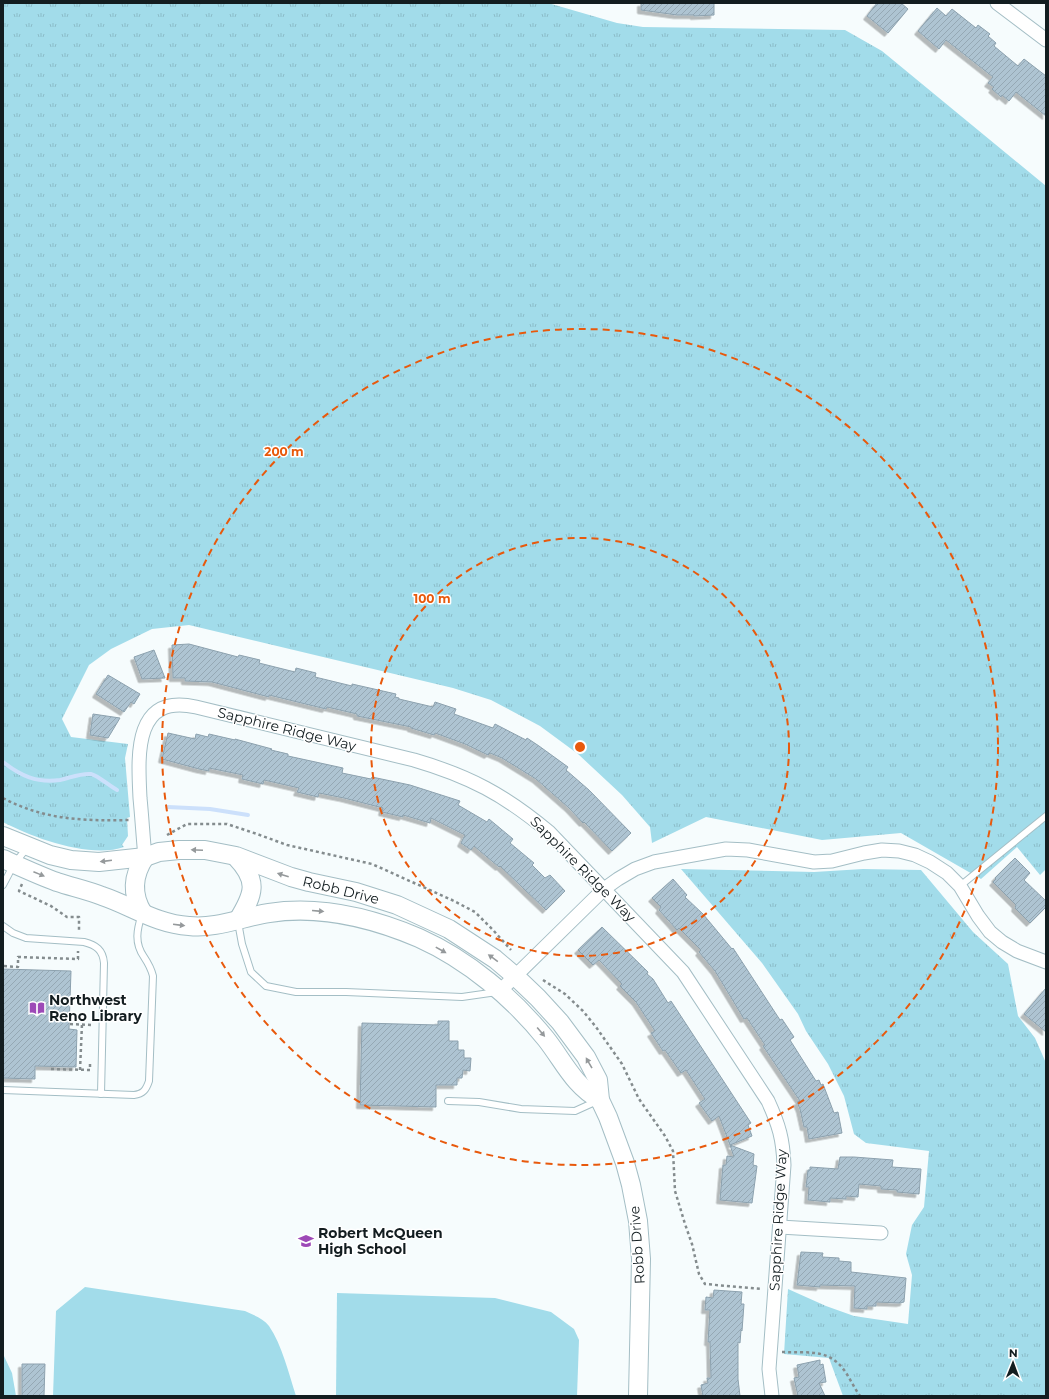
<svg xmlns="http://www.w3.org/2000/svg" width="1049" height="1399" viewBox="0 0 1049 1399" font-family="Montserrat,sans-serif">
  <defs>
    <pattern id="grass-tufts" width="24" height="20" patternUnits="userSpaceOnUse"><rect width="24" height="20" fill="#a2dcea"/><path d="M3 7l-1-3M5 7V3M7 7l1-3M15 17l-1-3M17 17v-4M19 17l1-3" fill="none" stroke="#8bbcc8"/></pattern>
    <pattern id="building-hatch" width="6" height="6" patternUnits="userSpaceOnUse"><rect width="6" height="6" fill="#aec4d2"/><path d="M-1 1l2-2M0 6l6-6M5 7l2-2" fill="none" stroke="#95a8b4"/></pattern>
    <filter id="shadow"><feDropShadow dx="-3.5" dy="3.5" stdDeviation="0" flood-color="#0004"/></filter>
  </defs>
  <rect width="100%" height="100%" fill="#f6fcfd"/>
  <!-- grass -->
  <g fill="url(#grass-tufts)">
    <path d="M 3,3 L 548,3 L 617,23 L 643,27 L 845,30 L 882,51 L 1046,186 L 1046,869 L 1040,875 L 1017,847 L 981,879 L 901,833 L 822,840 L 706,817 L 652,843 L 650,827 L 622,795 L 578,754 L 540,726 L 491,700 L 453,688 L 189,625 L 152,629 L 111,649 L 89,665 L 62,719 L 71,737 L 128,744 L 125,758 L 130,817 L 127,818 L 128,836 L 122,845 L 124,847 C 91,859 33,838 3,822 Z"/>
    <path d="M 681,869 L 814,872 L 863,869 L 921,870 L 973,932 L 1008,964 L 1018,1016 L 1035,1038 L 1046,1063 L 1046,1396 L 843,1396 L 829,1358 L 784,1354 L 788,1289 L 826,1306 L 854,1316 L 908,1324 L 912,1275 L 906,1254 L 912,1225 L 924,1207 L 929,1151 L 866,1143 L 854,1134 L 844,1096 L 828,1064 L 806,1031 L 798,1014 L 762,963 Z"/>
  </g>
  <!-- garden -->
  <g fill="#a2dcea">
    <path d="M 85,1287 L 245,1311 C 253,1315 263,1318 269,1326 C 282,1345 289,1374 296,1396 L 53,1396 L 56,1311 Z"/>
    <path d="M 337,1293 L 495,1298 L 551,1312 L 574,1329 L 579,1340 L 577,1396 L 336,1396 Z"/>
    <path d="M 3,1354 L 12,1373 L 16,1396 L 3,1396 Z"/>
  </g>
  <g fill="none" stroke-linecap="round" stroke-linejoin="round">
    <!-- stream -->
    <g stroke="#cce0fb" stroke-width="4">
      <path d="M 3,762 C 21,776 36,783 60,780 C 70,778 80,773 91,774 C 97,775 111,787 117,790"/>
      <path d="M 168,807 L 210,809 L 248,815"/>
    </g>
  </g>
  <!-- building -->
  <g fill="url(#building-hatch)" stroke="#8ca1ae" filter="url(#shadow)">
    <path d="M 641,3 L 714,3 L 714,15 L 694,16 L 694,15 L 677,15 L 641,10 Z"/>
    <path d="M 877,3 L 901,3 L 908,9 L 888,33 L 867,16 Z"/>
    <path d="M 937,8 L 946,16 L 952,9 L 976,28 L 978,25 L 990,34 L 988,36 L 996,43 L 994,46 L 1018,66 L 1024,59 L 1046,76 L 1046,116 L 1016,92 L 1009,101 L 1002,95 L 1001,97 L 992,89 L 994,87 L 988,83 L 993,77 L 946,40 L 939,49 L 918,31 Z"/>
    <path d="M 189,644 L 238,657 L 239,655 L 260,660 L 259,663 L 295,672 L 296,668 L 316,673 L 315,677 L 352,686 L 352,684 L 396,694 L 395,697 L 399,698 L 399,699 L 433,707 L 435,702 L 456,709 L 454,714 L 493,728 L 495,724 L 526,740 L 527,738 L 539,746 L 568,767 L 566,770 L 589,790 L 631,833 L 612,851 L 584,822 L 583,823 L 569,808 L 536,779 L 502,758 L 490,753 L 488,755 L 465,744 L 435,733 L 434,735 L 411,728 L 411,727 L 357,716 L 357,714 L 327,707 L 326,709 L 269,695 L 269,697 L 212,682 L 185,681 L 185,678 L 173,678 L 172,645 Z"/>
    <path d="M 154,650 L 165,678 L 142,679 L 134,657 Z"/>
    <path d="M 108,675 L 140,694 L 134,704 L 131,702 L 124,712 L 96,694 Z"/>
    <path d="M 93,714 L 120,718 L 108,738 L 90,735 Z"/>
    <path d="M 168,733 L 195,739 L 196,734 L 208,737 L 209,734 L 235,740 L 235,739 L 272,749 L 271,750 L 288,754 L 288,756 L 343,768 L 342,773 L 371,779 L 372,777 L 410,785 L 460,801 L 458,805 L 487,822 L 489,819 L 513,839 L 510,843 L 534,863 L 532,865 L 545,878 L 550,875 L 565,891 L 546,910 L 500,866 L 499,867 L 474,846 L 471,850 L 461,843 L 465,835 L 431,818 L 430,823 L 403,815 L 403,817 L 382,812 L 383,808 L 344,798 L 319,793 L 318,797 L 297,792 L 299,788 L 264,780 L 263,784 L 242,779 L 243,775 L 209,768 L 209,771 L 199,769 L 162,759 Z"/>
    <path d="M 1015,858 L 1030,873 L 1024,880 L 1046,901 L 1046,907 L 1030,923 L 1015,908 L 1016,905 L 993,882 L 996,879 L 995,878 Z"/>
    <path d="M 673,879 L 687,895 L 685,897 L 703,914 L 732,949 L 733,948 L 780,1020 L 782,1019 L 794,1037 L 790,1040 L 816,1081 L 819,1080 L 821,1085 L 823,1084 L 834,1113 L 838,1112 L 842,1133 L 809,1139 L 807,1127 L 804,1127 L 800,1109 L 797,1102 L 800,1101 L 763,1046 L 765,1045 L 747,1018 L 744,1019 L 715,971 L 699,952 L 701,950 L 679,928 L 677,930 L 659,910 L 661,907 L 652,898 Z"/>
    <path d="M 602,927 L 648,972 L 647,974 L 653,979 L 668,1003 L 671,1001 L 751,1123 L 748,1125 L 752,1136 L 730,1145 L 719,1116 L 712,1121 L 699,1103 L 705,1099 L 686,1070 L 681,1073 L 665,1050 L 663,1051 L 651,1033 L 655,1031 L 636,1002 L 620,986 L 622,984 L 599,960 L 593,965 L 578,950 Z"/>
    <path d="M 3,969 L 71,971 L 69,1029 L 77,1030 L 76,1067 L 35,1066 L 35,1079 L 3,1078 Z"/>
    <path d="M 1046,988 L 1046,1032 L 1024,1014 Z"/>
    <path d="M 438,1021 L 449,1021 L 449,1041 L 458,1041 L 458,1050 L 464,1050 L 464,1058 L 471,1058 L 470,1071 L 463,1070 L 462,1078 L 457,1078 L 457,1085 L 436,1085 L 436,1107 L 360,1105 L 362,1023 L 438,1025 Z"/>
    <path d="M 730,1145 L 754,1154 L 753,1165 L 757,1166 L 752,1203 L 720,1200 L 723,1165 L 726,1165 L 727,1156 L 734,1157 Z"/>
    <path d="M 840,1157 L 854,1157 L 893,1160 L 892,1167 L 921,1169 L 919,1194 L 897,1192 L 897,1190 L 881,1189 L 881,1186 L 859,1184 L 858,1197 L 846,1196 L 846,1199 L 830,1198 L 830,1202 L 808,1200 L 809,1187 L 806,1187 L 808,1170 L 810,1170 L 810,1167 L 838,1169 Z"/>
    <path d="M 801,1252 L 823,1253 L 822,1257 L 839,1258 L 839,1261 L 851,1262 L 851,1272 L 906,1278 L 904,1302 L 900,1303 L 876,1302 L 876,1306 L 867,1306 L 867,1309 L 854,1308 L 855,1286 L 820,1285 L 820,1287 L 797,1285 Z"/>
    <path d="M 714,1290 L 742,1292 L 741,1304 L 744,1304 L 742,1331 L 741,1330 L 740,1343 L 738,1342 L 738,1379 L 740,1396 L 703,1396 L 701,1385 L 708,1383 L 707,1378 L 711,1378 L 710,1342 L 708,1342 L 710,1310 L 705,1310 L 706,1297 L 713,1298 Z"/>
    <path d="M 820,1360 L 820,1365 L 823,1364 L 826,1382 L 819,1383 L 825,1396 L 798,1396 L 794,1378 L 799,1377 L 797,1365 Z"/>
    <path d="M 22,1364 L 45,1364 L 44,1396 L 22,1396 Z"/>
  </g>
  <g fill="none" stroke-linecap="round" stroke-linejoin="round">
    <!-- lane casing -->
    <g stroke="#a4bec5" stroke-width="8">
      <g id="lane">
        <path d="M 3,885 L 14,864 L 27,848"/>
        <path d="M 960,886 L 1046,816"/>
        <path d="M 238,922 L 242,944 L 251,972 L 266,986 L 296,992 L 346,992 L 462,997 L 497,992"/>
        <path d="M 3,926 L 13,933 L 26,938 L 84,942 C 96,945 103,950 104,963 L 101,1094"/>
        <path d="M 3,1090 L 134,1095 C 143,1094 146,1090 149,1081 L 153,976 C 151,968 148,963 144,957 C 134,943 137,929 142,914"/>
        <path d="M 448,1101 L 479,1102 L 521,1109 L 575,1111 L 597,1101"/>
      </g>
    </g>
    <!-- street casing -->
    <g stroke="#a4bec5" stroke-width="15">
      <g id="street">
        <path d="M 997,3 L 1046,40"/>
        <path d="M 145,857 C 143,837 142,818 140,798 C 138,756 133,693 196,707 L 414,760 C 469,776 505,795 549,832 L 683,972 L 768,1101 C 779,1125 783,1139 784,1165 L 769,1369 L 772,1396"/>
        <path d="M 500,991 L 604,889 L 618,879 L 635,869 L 654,862 L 726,849 L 748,850 L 814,862 L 832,861 L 864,853 L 882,850 L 899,851 L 915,855 L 930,862 L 947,873 L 960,886 L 978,916 L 990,932 L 1002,942 L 1017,951 L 1046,962"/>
        <path d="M 780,1227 L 881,1233"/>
      </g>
    </g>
    <!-- secondary casing -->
    <g stroke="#a4bec5" stroke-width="20">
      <g id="secondary">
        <path d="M 3,836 L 50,855 L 71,860 L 99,862 L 145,857 L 159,852 L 179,850 L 205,850 L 236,856 L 291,877 L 309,882 L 356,892 L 397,905 L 449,929 L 495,959 L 515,976 L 538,998 L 560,1022 L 586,1057 L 598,1080 L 600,1100 L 608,1117 L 625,1163 L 631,1185 L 638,1221 L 641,1259 L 638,1396"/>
        <path d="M 236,857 C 259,881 254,894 238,920"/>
        <path d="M 3,859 C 21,867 38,875 57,882 C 72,887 87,890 102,896 C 132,906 156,924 189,926 C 217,929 242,917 269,913 C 320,905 372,918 419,938 C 468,960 513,998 546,1039 C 564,1062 574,1086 600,1100"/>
        <path d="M 143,913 C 131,894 133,875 145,857"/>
      </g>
    </g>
    <!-- path -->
    <g stroke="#848c8e" stroke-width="2.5" stroke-dasharray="3 3" stroke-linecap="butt">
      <path d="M 3,798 C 44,820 84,821 129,820"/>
      <path d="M 167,835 L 187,824 L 227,824 L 257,834 L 287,845 L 372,864 L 452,900 L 475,912 L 493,930 L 511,950"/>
      <path d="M 22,884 L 19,891 L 51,906 L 67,917 L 79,917 L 79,930"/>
      <path d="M 4,966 L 18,967 L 18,957 L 78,959 L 78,951"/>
      <path d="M 543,980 L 565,994 L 583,1011 L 596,1027 L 622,1064 L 639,1099 L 665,1136 L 673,1151 L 675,1191 L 685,1224 L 692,1244 L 699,1274 L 705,1284 L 762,1289"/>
      <path d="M 70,1024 L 92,1025 L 92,1024"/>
      <path d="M 51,1069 L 90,1070 L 90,1063"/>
      <path d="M 80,1070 L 82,1024"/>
      <path d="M 782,1352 C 806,1353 828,1348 844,1370 C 850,1378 854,1388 860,1396"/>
    </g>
    <!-- lane -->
    <use href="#lane" stroke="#fff" stroke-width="6"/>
    <!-- street -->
    <use href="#street" stroke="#fff" stroke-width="13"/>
    <!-- secondary -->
    <use href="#secondary" stroke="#fff" stroke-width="18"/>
  </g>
  <!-- one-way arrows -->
  <defs><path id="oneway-solid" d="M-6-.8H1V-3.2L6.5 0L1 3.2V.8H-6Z"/></defs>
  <g fill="#95999b">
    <use href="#oneway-solid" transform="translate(197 850) rotate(-178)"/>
    <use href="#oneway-solid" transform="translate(106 861) rotate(173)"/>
    <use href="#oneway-solid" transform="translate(39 874) rotate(22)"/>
    <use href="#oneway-solid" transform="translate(283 875) rotate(-162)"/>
    <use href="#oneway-solid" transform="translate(318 911) rotate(5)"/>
    <use href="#oneway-solid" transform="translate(179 925) rotate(7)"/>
    <use href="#oneway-solid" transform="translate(441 950) rotate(29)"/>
    <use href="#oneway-solid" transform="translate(493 958) rotate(-144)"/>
    <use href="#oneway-solid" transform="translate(541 1032) rotate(50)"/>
    <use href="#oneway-solid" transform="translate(589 1063) rotate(-120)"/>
  </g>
  <!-- distance rings -->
  <g fill="none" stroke="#e8590c" stroke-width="2" stroke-dasharray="7 5">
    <circle cx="580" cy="747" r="209"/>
    <circle cx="580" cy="747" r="418"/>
  </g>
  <!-- icons -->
  <defs>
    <g id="library-bare" transform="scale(1.2)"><path d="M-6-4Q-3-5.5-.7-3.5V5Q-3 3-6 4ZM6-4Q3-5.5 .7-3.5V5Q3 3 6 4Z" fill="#9d49b7" stroke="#fff" stroke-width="2.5" paint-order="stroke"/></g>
    <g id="school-bare" transform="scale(1.2)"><path d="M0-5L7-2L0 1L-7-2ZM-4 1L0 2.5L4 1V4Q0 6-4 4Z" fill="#9d49b7" stroke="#fff" stroke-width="2.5" paint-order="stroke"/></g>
  </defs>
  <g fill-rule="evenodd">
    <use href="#library-bare" x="37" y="1008"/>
    <use href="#school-bare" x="306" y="1241"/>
  </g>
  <g text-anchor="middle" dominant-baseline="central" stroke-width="3" stroke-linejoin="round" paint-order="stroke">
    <!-- street labels -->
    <g font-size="14" fill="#131d20" stroke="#fff">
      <text transform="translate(287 729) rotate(14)">Sapphire Ridge Way</text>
      <text transform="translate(583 869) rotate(45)">Sapphire Ridge Way</text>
      <text transform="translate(341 890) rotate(14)">Robb Drive</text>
      <text transform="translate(778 1220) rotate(-87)">Sapphire Ridge Way</text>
      <text transform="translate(637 1245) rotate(-94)">Robb Drive</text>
    </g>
    <!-- poi labels -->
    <g font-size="14" font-weight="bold" fill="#131d20" stroke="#fff" text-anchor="start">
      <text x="49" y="1000">Northwest<tspan x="49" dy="16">Reno Library</tspan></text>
      <text x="318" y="1233">Robert McQueen<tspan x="318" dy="16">High School</tspan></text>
    </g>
  </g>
  <circle cx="580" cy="747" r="6" fill="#e8590c" stroke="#fff" stroke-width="2"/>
  <g font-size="12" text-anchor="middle" font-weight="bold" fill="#e8590c" stroke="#fff" stroke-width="3" stroke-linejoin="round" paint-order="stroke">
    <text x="284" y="456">200 m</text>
    <text x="432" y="603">100 m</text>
  </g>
  <!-- border -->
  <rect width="1049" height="1399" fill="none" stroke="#131d20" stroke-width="8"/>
  <!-- north arrow -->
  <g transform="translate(1013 1363) rotate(1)" stroke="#ffffff" stroke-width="3" paint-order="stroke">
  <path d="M0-3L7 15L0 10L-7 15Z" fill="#131d20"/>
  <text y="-6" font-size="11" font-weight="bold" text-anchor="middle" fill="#131d20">N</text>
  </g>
</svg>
